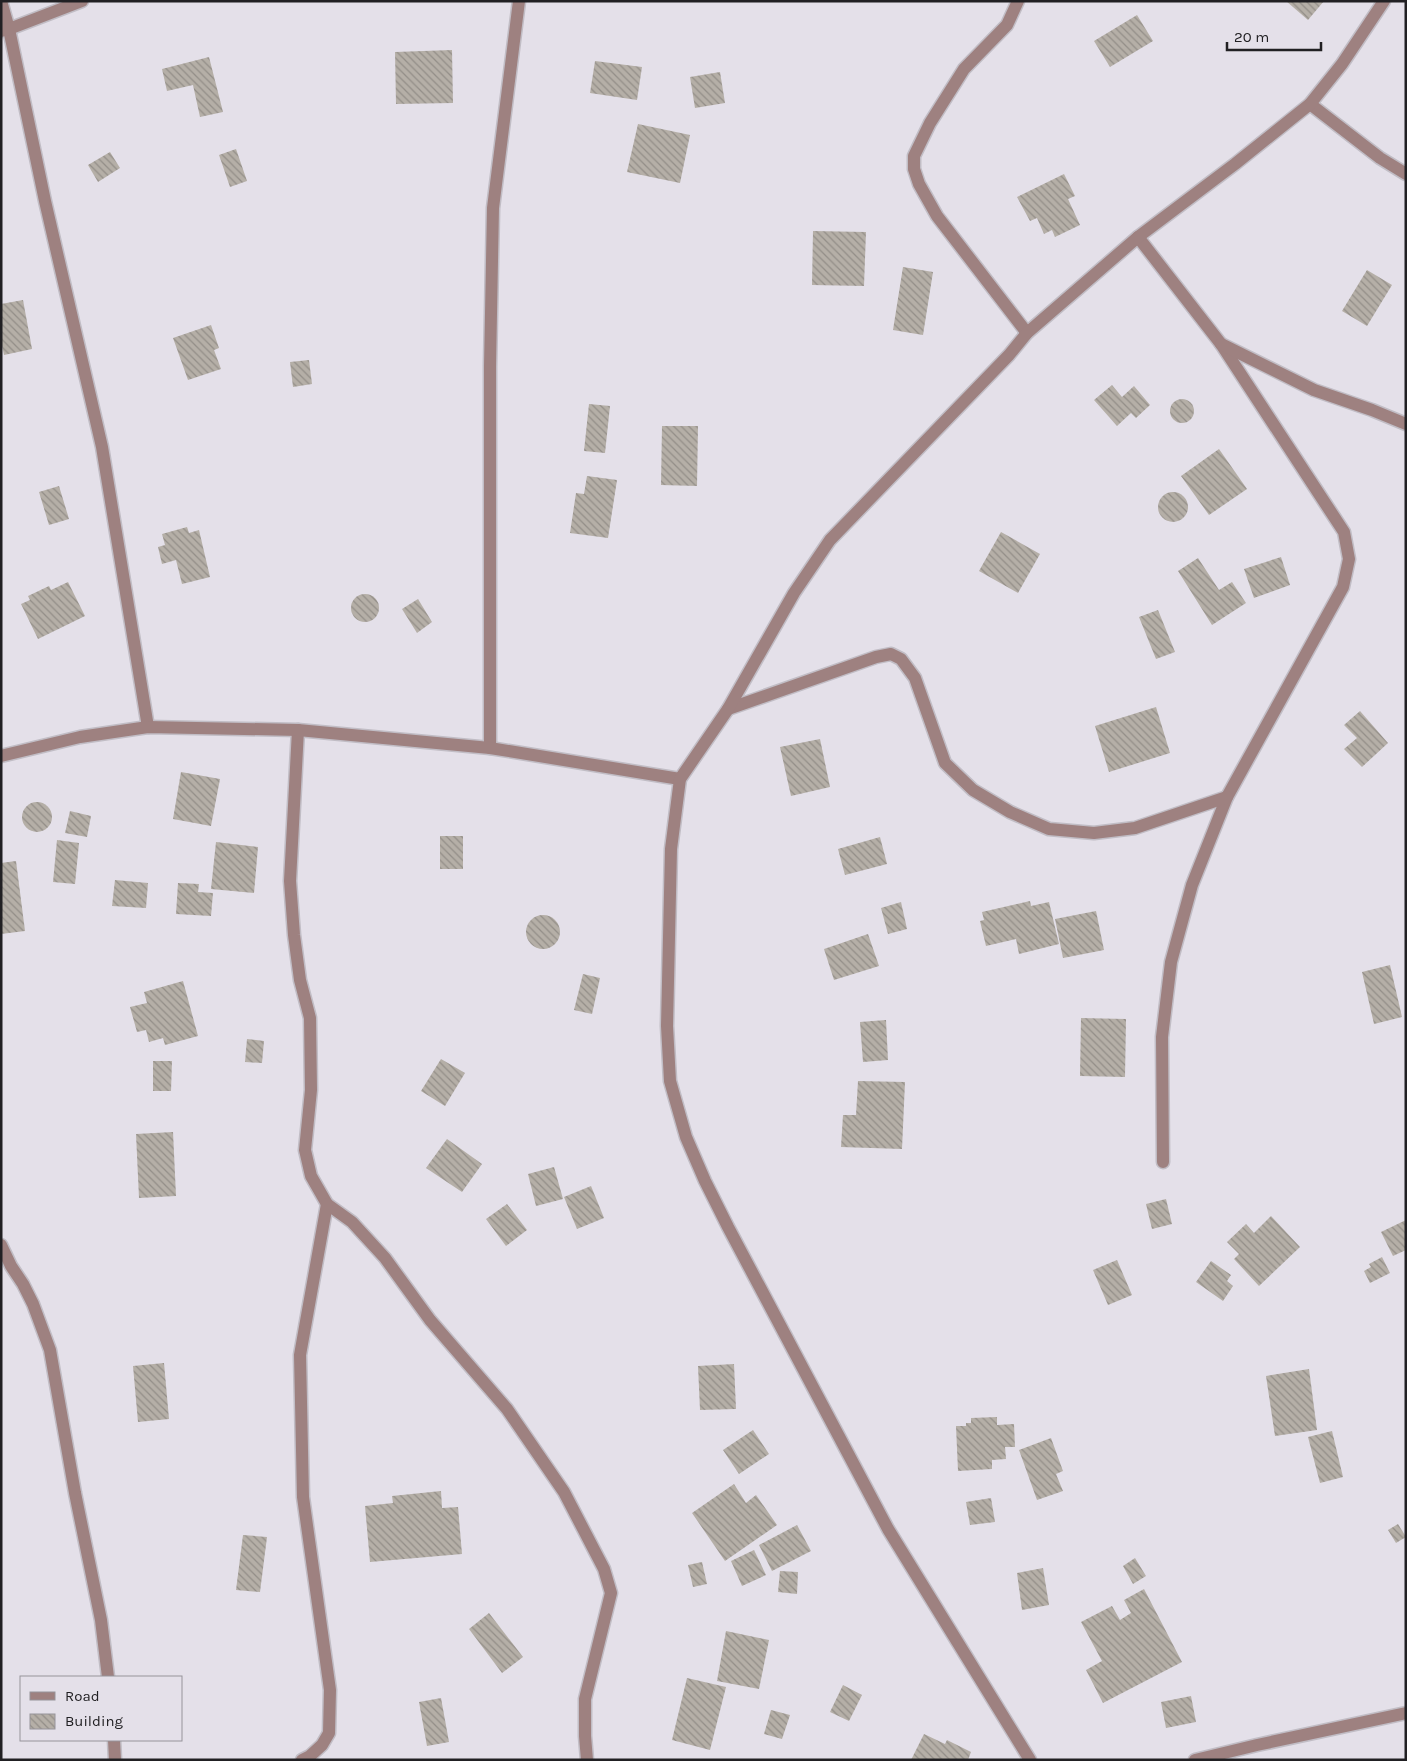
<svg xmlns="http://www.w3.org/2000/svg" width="1407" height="1761" viewBox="0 0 1407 1761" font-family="Karla,sans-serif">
  <defs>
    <pattern id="building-back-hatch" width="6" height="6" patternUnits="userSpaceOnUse" patternTransform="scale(1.25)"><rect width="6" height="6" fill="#b5afa7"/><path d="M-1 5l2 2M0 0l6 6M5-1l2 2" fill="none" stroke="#938e88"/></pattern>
  </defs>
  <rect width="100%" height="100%" fill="#e4e0e9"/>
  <!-- building -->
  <g fill="url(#building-back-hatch)">
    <path d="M 1286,1 L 1324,1 L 1308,20 Z"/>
    <path d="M 1137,15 L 1153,41 L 1110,67 L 1094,41 Z"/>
    <path d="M 452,50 L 453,103 L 396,104 L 395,52 Z"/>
    <path d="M 209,57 L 223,112 L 200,117 L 193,85 L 167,91 L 162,69 Z"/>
    <path d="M 595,61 L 642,67 L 637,100 L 590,93 Z"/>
    <path d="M 720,72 L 725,103 L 695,108 L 690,77 Z"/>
    <path d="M 638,124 L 690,135 L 680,183 L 627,172 Z"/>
    <path d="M 236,149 L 247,181 L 230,187 L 219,155 Z"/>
    <path d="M 110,152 L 120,168 L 98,182 L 88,165 Z"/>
    <path d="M 1064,174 L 1075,196 L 1068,199 L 1080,225 L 1055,237 L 1052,230 L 1044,234 L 1037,218 L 1030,221 L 1017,197 Z"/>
    <path d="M 813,231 L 866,232 L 864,286 L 812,285 Z"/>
    <path d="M 903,267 L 933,272 L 923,335 L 893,330 Z"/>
    <path d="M 1367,270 L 1392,285 L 1367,326 L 1342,311 Z"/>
    <path d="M 23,300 L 32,349 L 4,355 L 1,341 L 1,304 Z"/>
    <path d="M 211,325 L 219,348 L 214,350 L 221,369 L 188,380 L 173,338 Z"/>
    <path d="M 309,360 L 312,384 L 293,387 L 290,362 Z"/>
    <path d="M 1112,385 L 1122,397 L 1134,386 L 1150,405 L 1136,418 L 1131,413 L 1117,426 L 1094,400 Z"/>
    <circle cx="1182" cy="411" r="12"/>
    <path d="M 589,404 L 610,406 L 605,453 L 584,451 Z"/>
    <path d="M 662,426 L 698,426 L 697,486 L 661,485 Z"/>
    <path d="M 1219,449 L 1247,489 L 1209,515 L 1181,476 Z"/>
    <path d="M 587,476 L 617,480 L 608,538 L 570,533 L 576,493 L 584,494 Z"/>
    <path d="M 59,486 L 69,519 L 49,525 L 39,492 Z"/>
    <circle cx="1173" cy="507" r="15"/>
    <path d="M 187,527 L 189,533 L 199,530 L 210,577 L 182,584 L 176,560 L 162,564 L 158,547 L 165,545 L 162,534 Z"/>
    <path d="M 1001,532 L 1040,554 L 1018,593 L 979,571 Z"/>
    <path d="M 1281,557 L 1290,585 L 1254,598 L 1244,569 Z"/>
    <path d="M 1198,558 L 1219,590 L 1232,582 L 1246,603 L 1212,625 L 1178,571 Z"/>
    <path d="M 68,582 L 85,616 L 38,639 L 21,604 L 30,600 L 28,596 L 49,586 L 51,590 Z"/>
    <circle cx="365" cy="608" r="14"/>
    <path d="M 418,599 L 432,622 L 417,633 L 402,609 Z"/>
    <path d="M 1158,610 L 1175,652 L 1156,659 L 1139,617 Z"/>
    <path d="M 1156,707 L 1170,753 L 1109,772 L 1095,726 Z"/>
    <path d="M 1360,711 L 1388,743 L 1362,767 L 1344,749 L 1357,738 L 1344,725 Z"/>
    <path d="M 820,739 L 830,787 L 791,796 L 780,747 Z"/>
    <path d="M 181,772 L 220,779 L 211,826 L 173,819 Z"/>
    <circle cx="37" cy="817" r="15"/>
    <path d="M 70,811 L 91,816 L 87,837 L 65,833 Z"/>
    <rect x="440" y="836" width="23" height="33"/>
    <path d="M 880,837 L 887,864 L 845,875 L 838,849 Z"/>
    <path d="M 57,840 L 79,843 L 75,884 L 53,882 Z"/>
    <path d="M 216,842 L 258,847 L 254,893 L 211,889 Z"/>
    <path d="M 16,861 L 25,931 L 1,934 L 1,863 Z"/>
    <path d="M 115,880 L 148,883 L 146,908 L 112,906 Z"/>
    <path d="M 178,883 L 199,884 L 198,892 L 213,893 L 211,916 L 176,914 Z"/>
    <path d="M 1030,901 L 1031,906 L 1049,902 L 1059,944 L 1019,954 L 1016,939 L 986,946 L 980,921 L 984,920 L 982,912 Z"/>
    <path d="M 901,902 L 907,929 L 888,934 L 881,908 Z"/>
    <path d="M 1096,911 L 1104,950 L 1063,958 L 1055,919 Z"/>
    <circle cx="543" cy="932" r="17"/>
    <path d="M 868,934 L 879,966 L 834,980 L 824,949 Z"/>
    <path d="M 1390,965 L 1402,1017 L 1374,1024 L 1362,972 Z"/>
    <path d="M 583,974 L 600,978 L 592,1014 L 574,1010 Z"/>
    <path d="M 183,981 L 198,1036 L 165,1045 L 163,1038 L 149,1042 L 146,1030 L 137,1032 L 130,1007 L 147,1003 L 144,992 Z"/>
    <path d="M 1081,1018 L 1126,1019 L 1125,1077 L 1080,1076 Z"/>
    <path d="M 886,1020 L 888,1060 L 863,1062 L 860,1022 Z"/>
    <path d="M 247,1039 L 264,1041 L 262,1063 L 245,1062 Z"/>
    <path d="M 441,1059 L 465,1073 L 445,1106 L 421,1091 Z"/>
    <path d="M 153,1061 L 172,1061 L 171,1091 L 153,1091 Z"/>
    <path d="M 858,1081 L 905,1082 L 902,1149 L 841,1147 L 843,1115 L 856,1115 Z"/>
    <path d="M 173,1132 L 176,1196 L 139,1198 L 136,1134 Z"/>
    <path d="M 447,1139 L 482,1164 L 462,1192 L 426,1168 Z"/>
    <path d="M 554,1167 L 563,1199 L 536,1206 L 528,1174 Z"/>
    <path d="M 591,1186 L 604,1218 L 577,1229 L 564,1197 Z"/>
    <path d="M 1166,1199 L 1172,1224 L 1152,1229 L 1146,1204 Z"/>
    <path d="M 507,1204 L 527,1230 L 506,1246 L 486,1219 Z"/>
    <path d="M 1271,1216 L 1300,1247 L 1259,1286 L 1234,1259 L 1239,1254 L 1227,1242 L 1246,1224 L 1254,1233 Z"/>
    <path d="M 1406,1220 L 1406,1250 L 1393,1256 L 1381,1232 Z"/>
    <path d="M 1382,1257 L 1390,1273 L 1370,1283 L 1364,1271 L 1371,1267 L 1369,1264 Z"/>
    <path d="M 1117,1260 L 1132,1295 L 1108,1305 L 1093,1270 Z"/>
    <path d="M 1211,1261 L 1231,1275 L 1227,1281 L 1233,1286 L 1223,1301 L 1196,1282 Z"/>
    <path d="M 164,1363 L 169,1419 L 138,1422 L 133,1366 Z"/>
    <path d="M 734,1364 L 736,1409 L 700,1410 L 698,1366 Z"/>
    <path d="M 1309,1369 L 1317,1430 L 1275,1436 L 1266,1376 Z"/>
    <path d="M 997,1417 L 997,1425 L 1014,1424 L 1015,1447 L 1005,1447 L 1006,1459 L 992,1460 L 992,1469 L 958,1471 L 956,1426 L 966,1426 L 966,1423 L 971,1423 L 971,1418 Z"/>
    <path d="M 753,1430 L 769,1454 L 739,1474 L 723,1450 Z"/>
    <path d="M 1332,1431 L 1343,1477 L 1320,1483 L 1308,1437 Z"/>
    <path d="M 1051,1438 L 1063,1471 L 1056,1474 L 1063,1491 L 1037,1500 L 1019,1450 Z"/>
    <path d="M 734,1484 L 746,1503 L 756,1495 L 777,1525 L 725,1561 L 692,1513 Z"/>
    <path d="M 441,1491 L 442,1508 L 458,1507 L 462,1554 L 370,1562 L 365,1506 L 393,1503 L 392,1496 Z"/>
    <path d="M 991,1498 L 995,1522 L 970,1525 L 966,1502 Z"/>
    <path d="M 1398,1524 L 1406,1537 L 1396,1543 L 1388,1530 Z"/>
    <path d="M 797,1525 L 811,1551 L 772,1571 L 759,1545 Z"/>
    <path d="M 243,1535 L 267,1537 L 260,1592 L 236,1590 Z"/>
    <path d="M 754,1550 L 766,1575 L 742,1586 L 731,1561 Z"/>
    <path d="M 1135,1558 L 1146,1576 L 1133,1584 L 1123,1566 Z"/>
    <path d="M 702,1562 L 707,1584 L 693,1587 L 688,1565 Z"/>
    <path d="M 1043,1568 L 1049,1605 L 1022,1610 L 1017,1573 Z"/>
    <path d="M 780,1571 L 798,1572 L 797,1594 L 778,1592 Z"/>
    <path d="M 1144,1589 L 1182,1662 L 1103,1703 L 1086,1670 L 1102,1661 L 1081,1622 L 1112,1606 L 1120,1620 L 1131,1613 L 1124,1600 Z"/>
    <path d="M 489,1613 L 523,1657 L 502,1673 L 469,1629 Z"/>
    <path d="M 726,1631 L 769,1640 L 759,1689 L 717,1681 Z"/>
    <path d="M 687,1678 L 726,1687 L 710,1750 L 672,1740 Z"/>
    <path d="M 843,1685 L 862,1695 L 849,1721 L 830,1712 Z"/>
    <path d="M 1191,1696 L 1196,1722 L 1166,1728 L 1161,1702 Z"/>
    <path d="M 441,1698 L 449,1742 L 427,1746 L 419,1702 Z"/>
    <path d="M 771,1710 L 790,1715 L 782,1739 L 764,1734 Z"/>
    <path d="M 924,1734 L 945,1744 L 947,1740 L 971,1752 L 968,1760 L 911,1760 Z"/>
  </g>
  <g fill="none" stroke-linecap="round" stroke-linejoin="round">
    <!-- minor casing -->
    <g stroke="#c1bdc5" stroke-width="15">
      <g id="minor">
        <path d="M 1,1 L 9,29 L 45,201 L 102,447 L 148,727"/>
        <path d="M 1018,1 L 1007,25 L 964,69 L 930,123 L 914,156 L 914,169 L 919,184 L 937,216 L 1027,333"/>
        <path d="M 1,31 L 9,29 L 82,1"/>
        <path d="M 1310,104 L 1380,158 L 1406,174"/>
        <path d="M 1138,237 L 1221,344 L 1344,532 L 1349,559 L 1343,587 L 1227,797 L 1192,885 L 1171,962 L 1162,1037 L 1163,1162"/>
        <path d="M 1221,344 L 1314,390 L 1372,410 L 1406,424"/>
        <path d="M 728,709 L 876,657 L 891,654 L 901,659 L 915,678 L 945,763 L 973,790 L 1010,812 L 1049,829 L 1094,833 L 1135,828 L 1227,797"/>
        <path d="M 298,730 L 290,881 L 294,935 L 300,980 L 310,1018 L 311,1090 L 305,1150 L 311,1176 L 327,1204 L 352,1222 L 385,1258 L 430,1320 L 507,1409 L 564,1492 L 604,1569 L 611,1593 L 585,1699 L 585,1736 L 587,1760"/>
        <path d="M 490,748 L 490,366 L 493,208 L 519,1"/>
        <path d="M 1,756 L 80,737 L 148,727 L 298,730 L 490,748 L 680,779"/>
        <path d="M 1,1245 L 11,1266 L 23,1284 L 33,1304 L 50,1350 L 75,1493 L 101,1620 L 108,1677"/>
        <path d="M 114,1740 L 115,1760"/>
        <path d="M 302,1760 L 310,1756 L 322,1745 L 329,1733 L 330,1690 L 303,1497 L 300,1355 L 327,1204"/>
        <path d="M 1030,1760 L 888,1529 L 728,1227 L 705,1181 L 686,1137 L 670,1081 L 667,1026 L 671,849 L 680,779 L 728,709 L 794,593 L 830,540 L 1009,355 L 1027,333 L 1138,237 L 1235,164 L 1310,104 L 1342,64 L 1384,1"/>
        <path d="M 1195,1760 L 1257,1745 L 1406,1713"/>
      </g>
    </g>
    <!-- minor -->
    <use href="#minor" stroke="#9e8180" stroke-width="12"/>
  </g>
  <!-- border -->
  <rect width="1407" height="1761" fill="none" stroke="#212023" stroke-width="5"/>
  <!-- legend -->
  <rect x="20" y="1676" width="162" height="65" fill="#e4e0e9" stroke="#96939a"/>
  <rect x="30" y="1692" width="25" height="8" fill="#9e8180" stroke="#96939a"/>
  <text x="65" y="1701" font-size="15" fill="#212023">Road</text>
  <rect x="30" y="1714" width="25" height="15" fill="url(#building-back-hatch)" stroke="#96939a"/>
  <text x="65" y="1726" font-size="15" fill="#212023">Building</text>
  <!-- scale -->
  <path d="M1227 42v8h94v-8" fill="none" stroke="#212023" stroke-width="2.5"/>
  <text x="1234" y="42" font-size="15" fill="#212023" stroke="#e4e0e9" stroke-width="4" paint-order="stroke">20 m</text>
</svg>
